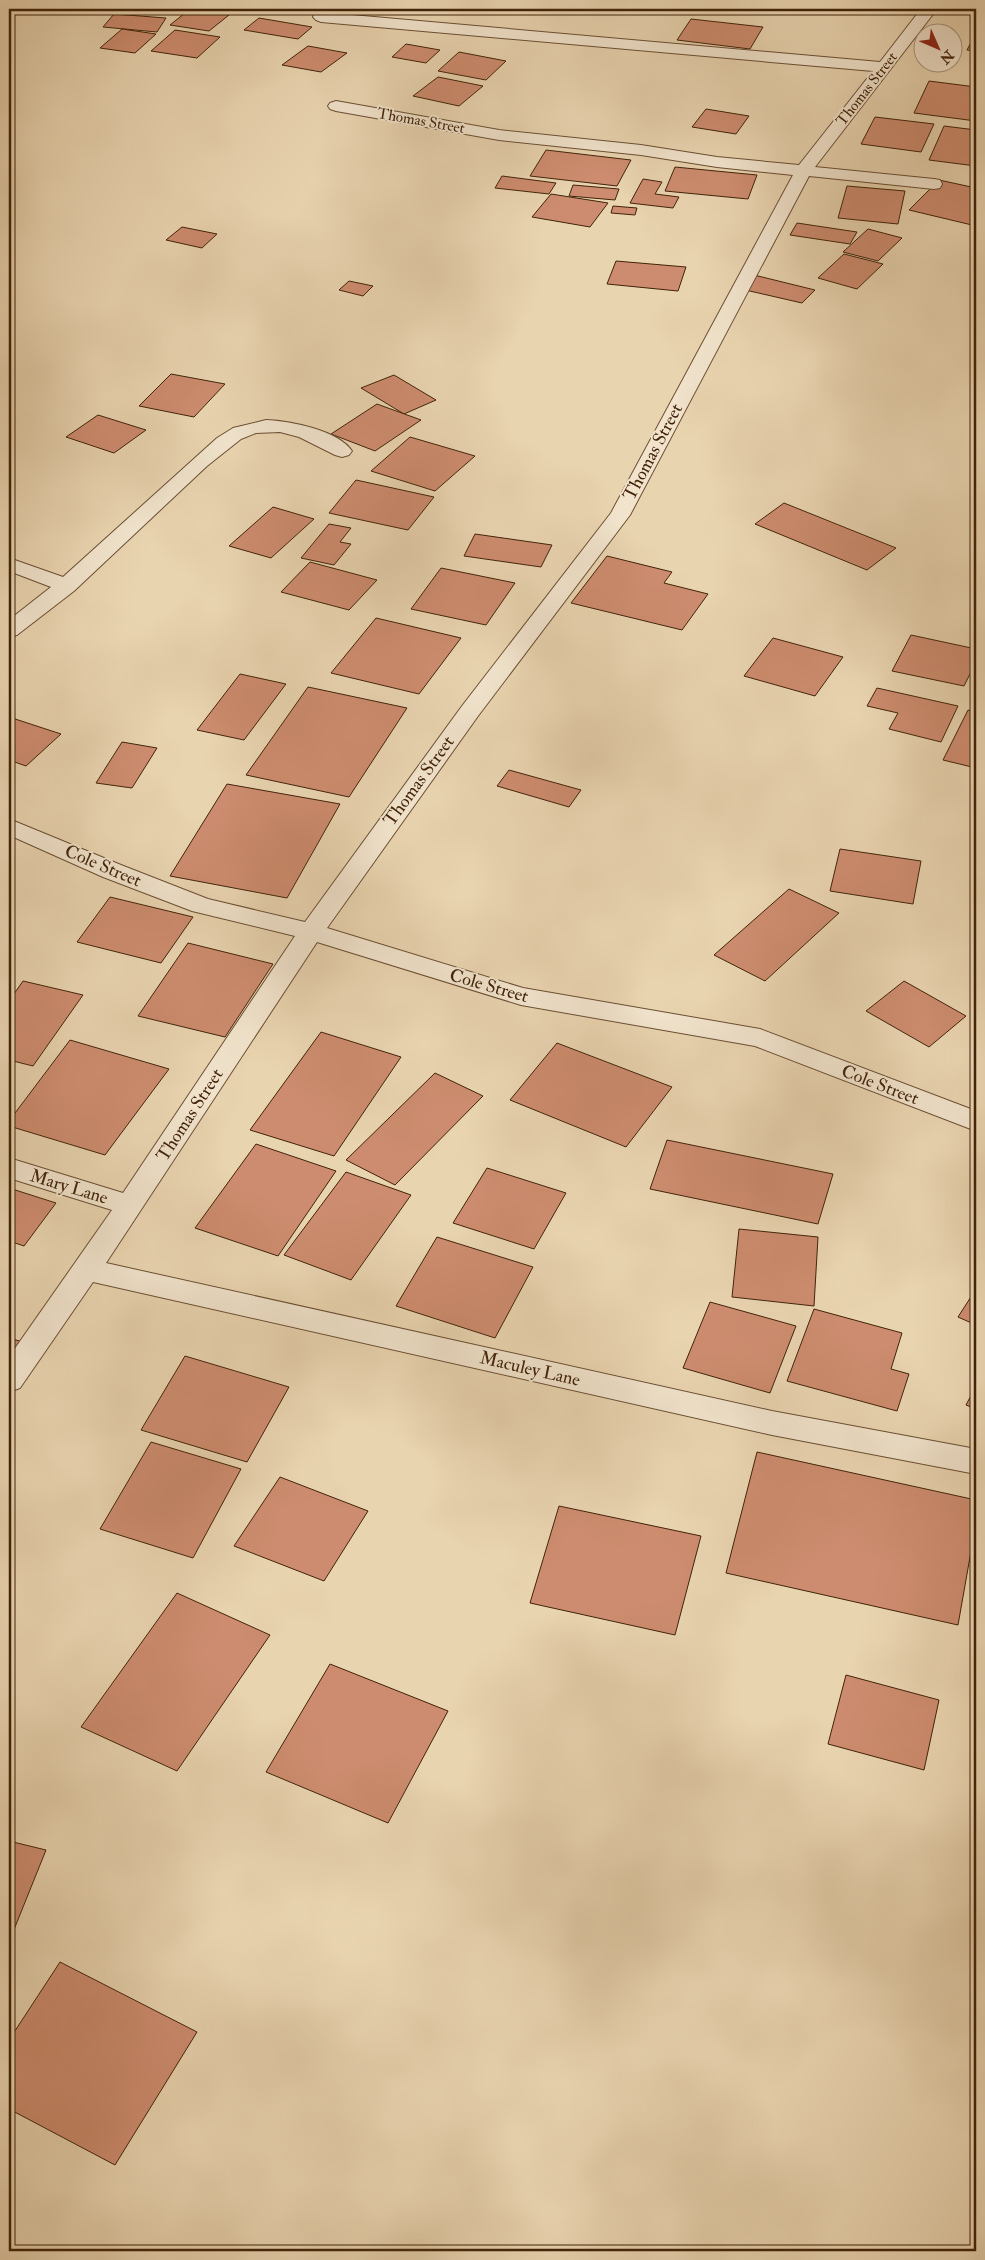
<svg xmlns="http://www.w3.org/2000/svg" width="985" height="2260" viewBox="0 0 985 2260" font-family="'IM FELL Double Pica',serif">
  <rect width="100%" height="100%" fill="#e9d4b0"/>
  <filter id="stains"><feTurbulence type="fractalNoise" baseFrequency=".004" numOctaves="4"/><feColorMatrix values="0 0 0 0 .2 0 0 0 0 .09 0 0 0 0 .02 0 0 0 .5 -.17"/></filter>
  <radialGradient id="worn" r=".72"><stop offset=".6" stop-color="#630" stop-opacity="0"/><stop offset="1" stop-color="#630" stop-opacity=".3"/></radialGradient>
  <!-- building -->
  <g fill="#cd8c6f" stroke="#412309">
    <path d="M 190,9 L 192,9 L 229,15 L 209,31 L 170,25 Z"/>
    <path d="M 114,14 L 166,18 L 157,32 L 103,27 Z"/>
    <path d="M 259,18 L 312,27 L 298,39 L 244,30 Z"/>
    <path d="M 691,19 L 763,27 L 750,49 L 677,40 Z"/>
    <path d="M 122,29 L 156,34 L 135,53 L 100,48 Z"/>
    <path d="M 175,30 L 220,37 L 197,58 L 151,51 Z"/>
    <path d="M 976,33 L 976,51 L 967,50 Z"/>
    <path d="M 406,44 L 440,50 L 426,63 L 392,57 Z"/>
    <path d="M 308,46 L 347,53 L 321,72 L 282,65 Z"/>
    <path d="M 459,52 L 506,61 L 486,80 L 438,71 Z"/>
    <path d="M 438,77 L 483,86 L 459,106 L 413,96 Z"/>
    <path d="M 929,81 L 976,87 L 976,121 L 914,113 Z"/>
    <path d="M 706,109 L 749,116 L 736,134 L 692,127 Z"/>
    <path d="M 875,117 L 934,124 L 921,152 L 861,144 Z"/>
    <path d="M 944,126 L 976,130 L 976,166 L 929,160 Z"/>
    <path d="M 546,150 L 631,160 L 617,186 L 530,176 Z"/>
    <path d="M 675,167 L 757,175 L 748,199 L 665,191 Z"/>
    <path d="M 502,176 L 556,183 L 549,194 L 495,188 Z"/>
    <path d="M 643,179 L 662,182 L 655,194 L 679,197 L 673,208 L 630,203 Z"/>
    <path d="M 939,180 L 976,188 L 976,220 L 972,225 L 909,210 Z"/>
    <path d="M 573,185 L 619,189 L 615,200 L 569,196 Z"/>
    <path d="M 847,186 L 905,191 L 898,224 L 838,218 Z"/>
    <path d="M 551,194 L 608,203 L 590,227 L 532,217 Z"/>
    <path d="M 613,206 L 637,208 L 635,215 L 611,213 Z"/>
    <path d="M 797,223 L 857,232 L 850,244 L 790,235 Z"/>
    <path d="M 182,227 L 217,234 L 202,248 L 166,240 Z"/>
    <path d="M 868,229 L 902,238 L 878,261 L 843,252 Z"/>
    <path d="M 844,254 L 883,264 L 857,289 L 818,278 Z"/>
    <path d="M 616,261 L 686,267 L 678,291 L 607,284 Z"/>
    <path d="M 754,275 L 815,290 L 802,303 L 741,289 Z"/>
    <path d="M 349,281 L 373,286 L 363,296 L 339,290 Z"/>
    <path d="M 171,374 L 225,384 L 194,417 L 139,406 Z"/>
    <path d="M 394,375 L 436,400 L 404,414 L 361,388 Z"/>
    <path d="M 377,404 L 421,420 L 375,451 L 331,434 Z"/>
    <path d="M 98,415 L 146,430 L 114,453 L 66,437 Z"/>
    <path d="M 410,437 L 475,456 L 435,491 L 371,471 Z"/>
    <path d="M 356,480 L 434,497 L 408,530 L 329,513 Z"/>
    <path d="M 784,503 L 896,548 L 867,570 L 755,524 Z"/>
    <path d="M 273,507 L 314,519 L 271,558 L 229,546 Z"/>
    <path d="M 329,524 L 351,528 L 340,542 L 351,544 L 334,565 L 301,558 Z"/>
    <path d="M 475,534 L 552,545 L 541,567 L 464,556 Z"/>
    <path d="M 607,556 L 672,572 L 664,583 L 708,594 L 682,630 L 571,603 Z"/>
    <path d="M 310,562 L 377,580 L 349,610 L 281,592 Z"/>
    <path d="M 441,568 L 515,583 L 486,625 L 411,609 Z"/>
    <path d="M 376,618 L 461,638 L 419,694 L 331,673 Z"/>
    <path d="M 911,635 L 976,649 L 976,662 L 964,686 L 892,671 Z"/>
    <path d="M 773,638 L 843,657 L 815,696 L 744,676 Z"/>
    <path d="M 240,674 L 286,684 L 244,740 L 197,730 Z"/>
    <path d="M 308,687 L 407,708 L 349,797 L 246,775 Z"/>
    <path d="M 877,688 L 958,706 L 941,742 L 889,729 L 898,713 L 867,706 Z"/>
    <path d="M 968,710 L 976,712 L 976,768 L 943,760 Z"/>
    <path d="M 9,717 L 61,734 L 26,766 L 9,760 Z"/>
    <path d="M 122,742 L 157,748 L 132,788 L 96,783 Z"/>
    <path d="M 509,770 L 581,790 L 569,807 L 497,786 Z"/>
    <path d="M 227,784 L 340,804 L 287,898 L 170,876 Z"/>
    <path d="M 840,849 L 921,861 L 913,904 L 830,891 Z"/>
    <path d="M 789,889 L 839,913 L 765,981 L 714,955 Z"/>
    <path d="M 110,897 L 193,917 L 161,963 L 77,942 Z"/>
    <path d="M 188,943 L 273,964 L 225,1037 L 138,1016 Z"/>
    <path d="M 23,981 L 83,995 L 33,1066 L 9,1060 L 9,1001 Z"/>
    <path d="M 904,981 L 966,1016 L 929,1047 L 866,1011 Z"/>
    <path d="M 321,1032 L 401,1057 L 334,1156 L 250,1130 Z"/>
    <path d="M 70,1040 L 169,1069 L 105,1155 L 9,1126 L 9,1121 Z"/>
    <path d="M 557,1043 L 672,1087 L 626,1147 L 510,1100 Z"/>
    <path d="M 435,1073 L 483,1096 L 395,1185 L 346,1160 Z"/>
    <path d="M 667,1140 L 833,1174 L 818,1224 L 650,1189 Z"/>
    <path d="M 256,1144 L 336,1171 L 278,1256 L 195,1228 Z"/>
    <path d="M 487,1168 L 566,1193 L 534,1249 L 453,1223 Z"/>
    <path d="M 346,1172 L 411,1195 L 351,1280 L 284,1255 Z"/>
    <path d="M 9,1188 L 56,1203 L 24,1246 L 9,1241 Z"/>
    <path d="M 739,1229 L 818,1237 L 814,1306 L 732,1297 Z"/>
    <path d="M 437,1237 L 533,1267 L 495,1338 L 396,1306 Z"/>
    <path d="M 976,1289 L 976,1325 L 958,1317 Z"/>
    <path d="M 710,1302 L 796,1326 L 770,1393 L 683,1368 Z"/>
    <path d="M 814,1309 L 902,1333 L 891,1369 L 909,1374 L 897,1411 L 787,1381 Z"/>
    <path d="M 9,1338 L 23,1342 L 9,1364 Z"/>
    <path d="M 185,1356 L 289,1387 L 247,1462 L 141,1430 Z"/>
    <path d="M 976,1386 L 976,1409 L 966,1405 Z"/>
    <path d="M 151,1442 L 241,1469 L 193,1558 L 100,1529 Z"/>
    <path d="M 757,1452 L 976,1500 L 976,1523 L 958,1625 L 726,1573 Z"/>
    <path d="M 280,1477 L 368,1511 L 324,1581 L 234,1546 Z"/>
    <path d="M 559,1506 L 701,1536 L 675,1635 L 530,1603 Z"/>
    <path d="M 177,1593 L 270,1635 L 177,1771 L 81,1727 Z"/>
    <path d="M 330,1664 L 448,1711 L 388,1823 L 266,1772 Z"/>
    <path d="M 846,1675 L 939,1700 L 924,1770 L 828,1744 Z"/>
    <path d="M 9,1841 L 46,1850 L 9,1942 Z"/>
    <path d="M 60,1962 L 197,2032 L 115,2165 L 9,2109 L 9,2040 Z"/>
  </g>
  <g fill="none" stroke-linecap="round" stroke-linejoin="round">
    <!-- street casing -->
    <g stroke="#6b4f33" stroke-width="2">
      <g id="street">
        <path d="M 316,9 L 330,9 L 329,13 L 880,62 L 921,9 L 937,9 L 815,167 L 934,179 L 940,180 L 942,184 L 940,188 L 934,189 L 809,176 L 630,515 L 478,716 L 327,928 L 523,988 L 760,1029 L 976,1111 L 976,1131 L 755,1046 L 521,1005 L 317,942 L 106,1263 L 772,1411 L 976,1449 L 976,1474 L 772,1435 L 93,1282 L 20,1388 L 9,1392 L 9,1357 L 112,1210 L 9,1178 L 9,1158 L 123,1193 L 295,936 L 192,911 L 103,877 L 9,835 L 9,819 L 121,865 L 208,899 L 305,922 L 462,706 L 611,513 L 793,175 L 717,167 L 641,155 L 499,140 L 336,111 L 330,109 L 328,106 L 330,103 L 336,101 L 499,130 L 641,145 L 717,157 L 799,165 L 873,71 L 321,22 L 316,20 L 313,17 Z"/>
        <path d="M 266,420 C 290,421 338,430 352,451 L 349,455 L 342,457 L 335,455 L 299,437 L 280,432 L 256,433 L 241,439 L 207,466 L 74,591 L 17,635 L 9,637 L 9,620 L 51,587 L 9,571 L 9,558 L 63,577 L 217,438 L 233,428 Z"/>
      </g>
    </g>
    <!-- street -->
    <use href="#street" fill="#f1e3cc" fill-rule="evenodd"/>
  </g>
  <g text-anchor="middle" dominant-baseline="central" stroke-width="4" stroke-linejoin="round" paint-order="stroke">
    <!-- far-street labels -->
    <g font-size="15" fill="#412309" stroke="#f1e3cc">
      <text transform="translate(867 89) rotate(-52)">Thomas Street</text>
      <text transform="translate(421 121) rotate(10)">Thomas Street</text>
    </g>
    <!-- street labels -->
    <g font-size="18" fill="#412309" stroke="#f1e3cc">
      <text transform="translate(653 452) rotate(-62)">Thomas Street</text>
      <text transform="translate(419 781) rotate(-54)">Thomas Street</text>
      <text transform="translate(103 866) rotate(23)">Cole Street</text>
      <text transform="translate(489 986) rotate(16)">Cole Street</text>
      <text transform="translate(880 1085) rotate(21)">Cole Street</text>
      <text transform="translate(190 1115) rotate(-57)">Thomas Street</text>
      <text transform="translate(69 1187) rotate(17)">Mary Lane</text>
      <text transform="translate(530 1369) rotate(13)">Maculey Lane</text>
    </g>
  </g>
  <!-- margin -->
  <rect width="985" height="2260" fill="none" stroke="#e9d4b0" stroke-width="30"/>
  <rect x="10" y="10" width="965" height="2240" fill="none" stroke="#412309" stroke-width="2.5"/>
  <rect x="15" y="15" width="955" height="2230" fill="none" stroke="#412309"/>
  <!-- north arrow -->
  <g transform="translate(938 48) rotate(135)"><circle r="24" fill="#f1e3cc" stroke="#ab967e"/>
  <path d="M0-4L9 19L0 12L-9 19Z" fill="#8f2418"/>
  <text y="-8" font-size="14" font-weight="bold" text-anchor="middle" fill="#412309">N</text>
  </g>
  <rect width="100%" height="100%" filter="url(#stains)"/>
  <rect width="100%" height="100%" fill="url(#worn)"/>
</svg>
